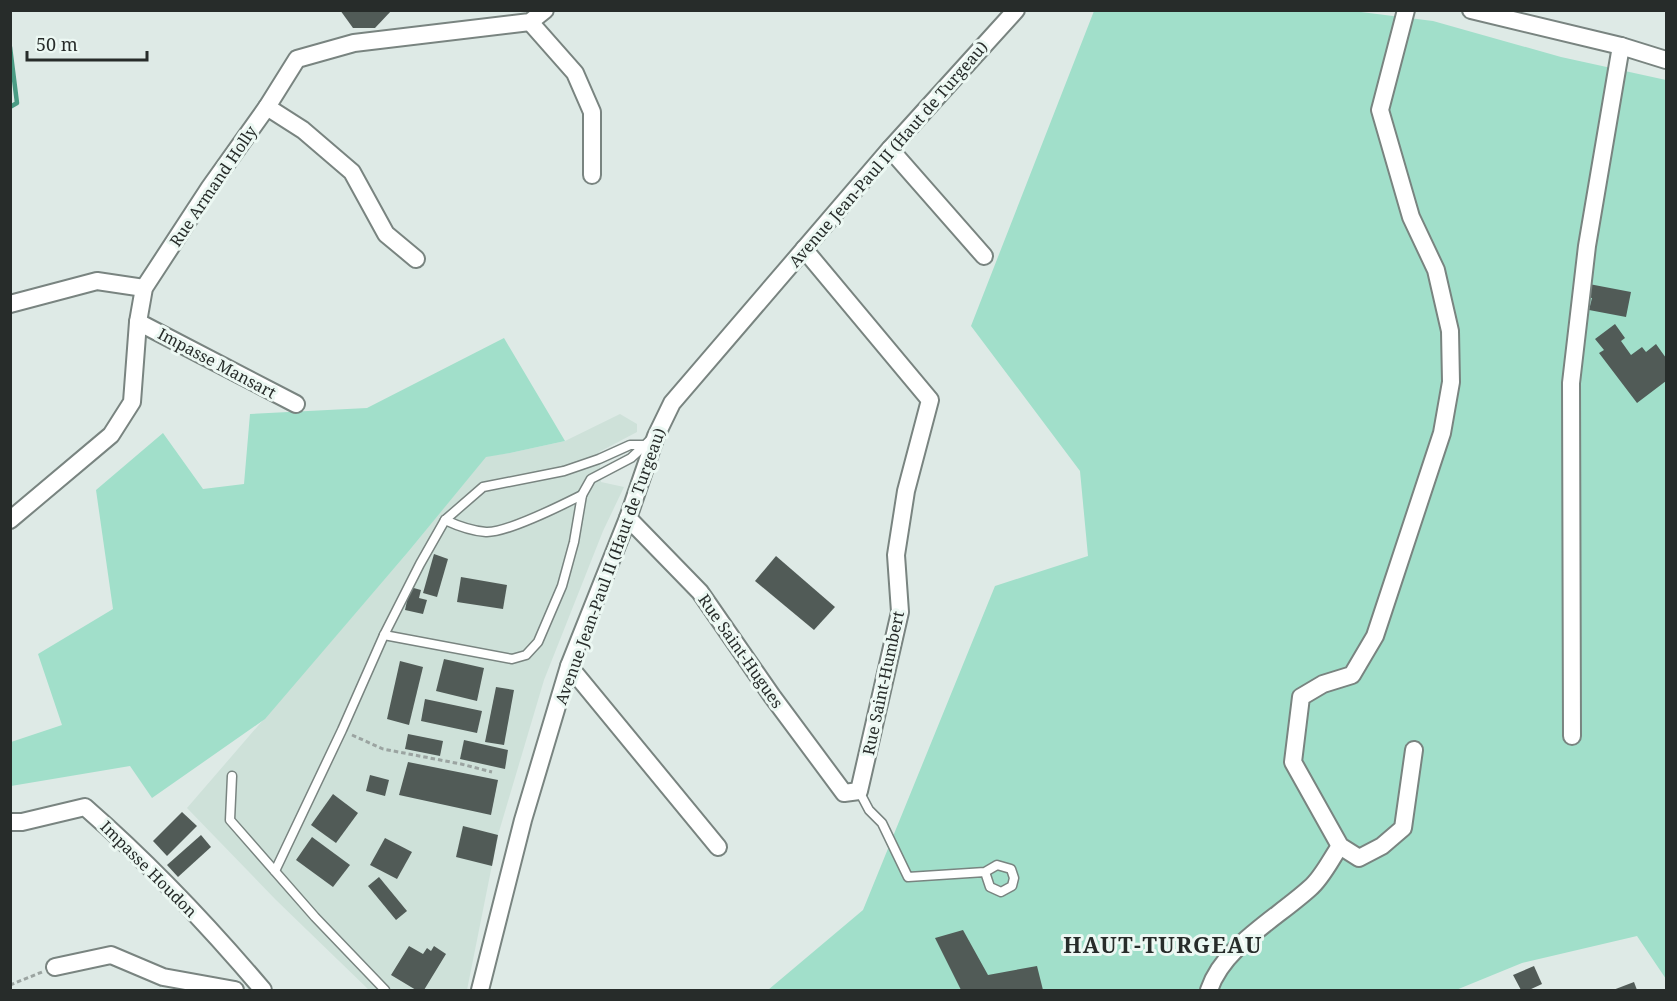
<svg xmlns="http://www.w3.org/2000/svg" width="1677" height="1001" viewBox="0 0 1677 1001" font-family="'Noto Serif',serif">
  <rect width="100%" height="100%" fill="#deeae6"/>
  <!-- built -->
  <path fill="#cee1d9" d="M 620,414 L 637,424 L 637,432 L 599,452 L 601,482 L 624,487 L 603,531 L 544,680 L 498,835 L 467,990 L 369,990 L 276,900 L 187,808 L 408,552 L 486,456 L 510,453 L 565,441 Z"/>
  <!-- green -->
  <g fill="#a1dfca">
    <path d="M 1094,11 L 1353,11 L 1433,21 L 1561,57 L 1666,80 L 1666,979 L 1637,936 L 1522,963 L 1456,990 L 768,990 L 863,910 L 995,586 L 1088,556 L 1080,471 L 971,326 Z"/>
    <path d="M 504,338 L 565,441 L 510,453 L 486,457 L 408,552 L 265,719 L 152,798 L 130,766 L 11,786 L 11,742 L 62,725 L 38,654 L 113,609 L 96,490 L 163,433 L 203,489 L 244,484 L 250,414 L 367,408 Z"/>
  </g>
  <g fill="none" stroke-linecap="round" stroke-linejoin="round">
    <!-- stream -->
    <path stroke="#4b9c84" stroke-width="4.5" d="M 10,47 L 17,103 L 10,107"/>
  </g>
  <!-- building -->
  <g fill="#515b57">
    <path d="M 340,10 L 392,10 L 375,28 L 353,28 Z"/>
    <path d="M 1589,284 L 1631,292 L 1626,317 L 1589,310 L 1592,298 L 1586,297 Z"/>
    <path d="M 1615,324 L 1625,338 L 1621,341 L 1631,355 L 1642,347 L 1646,352 L 1656,344 L 1666,358 L 1666,381 L 1637,403 L 1599,353 L 1604,350 L 1595,339 Z"/>
    <path d="M 434,554 L 448,559 L 437,597 L 423,593 Z"/>
    <path d="M 776,556 L 835,607 L 814,630 L 755,581 Z"/>
    <path d="M 461,577 L 507,585 L 503,609 L 457,602 Z"/>
    <path d="M 410,587 L 421,590 L 419,598 L 427,600 L 423,614 L 405,610 Z"/>
    <path d="M 444,659 L 484,668 L 477,701 L 436,691 Z"/>
    <path d="M 400,661 L 423,667 L 409,725 L 387,719 Z"/>
    <path d="M 496,687 L 514,690 L 504,745 L 485,742 Z"/>
    <path d="M 425,699 L 482,711 L 477,733 L 421,721 Z"/>
    <path d="M 408,734 L 443,741 L 440,756 L 405,749 Z"/>
    <path d="M 464,740 L 508,750 L 505,769 L 460,759 Z"/>
    <path d="M 408,762 L 498,780 L 491,815 L 399,795 Z"/>
    <path d="M 370,775 L 389,780 L 385,796 L 366,791 Z"/>
    <path d="M 333,794 L 358,813 L 336,843 L 311,825 Z"/>
    <path d="M 182,812 L 197,826 L 167,856 L 153,841 Z"/>
    <path d="M 463,826 L 498,835 L 492,866 L 456,857 Z"/>
    <path d="M 201,835 L 211,847 L 178,877 L 167,865 Z"/>
    <path d="M 312,837 L 350,865 L 333,887 L 296,860 Z"/>
    <path d="M 385,838 L 412,852 L 397,879 L 370,865 Z"/>
    <path d="M 379,877 L 407,911 L 396,920 L 368,886 Z"/>
    <path d="M 963,930 L 988,975 L 1037,966 L 1043,990 L 961,990 L 935,938 Z"/>
    <path d="M 409,946 L 423,954 L 427,948 L 431,951 L 434,946 L 446,954 L 424,990 L 416,990 L 391,975 Z"/>
    <path d="M 1534,966 L 1542,984 L 1529,990 L 1521,990 L 1513,975 Z"/>
    <path d="M 1634,982 L 1637,990 L 1613,990 Z"/>
  </g>
  <g fill="none" stroke-linecap="round" stroke-linejoin="round">
    <!-- lane casing -->
    <g stroke="#798480" stroke-width="11">
      <g id="lane">
        <path d="M 445,520 C 458,526 472,531 486,532 C 507,533 562,505 582,495"/>
        <path d="M 384,635 L 512,659 L 526,655 L 538,642 L 562,586 L 574,542 L 582,495 L 591,479 L 631,458 L 645,445"/>
        <path d="M 232,776 L 230,820 L 315,917 L 385,990"/>
        <path d="M 859,791 L 869,810 L 882,823 L 908,877 L 985,872 L 990,887 L 1001,892 L 1012,886 L 1014,878 L 1011,869 L 997,865 L 985,872"/>
        <path d="M 275,871 L 342,730 L 384,635 L 420,564 L 445,520 L 483,487 L 564,471 L 599,459 L 630,445 L 645,445 L 651,439"/>
      </g>
    </g>
    <!-- street casing -->
    <g stroke="#798480" stroke-width="20">
      <g id="street">
        <path d="M 1406,10 L 1380,110 L 1411,217 L 1436,270 L 1450,331 L 1451,382 L 1442,433 L 1375,636 L 1352,675 L 1323,684 L 1301,697 L 1293,762 L 1340,846 L 1359,858 L 1382,846 L 1403,828 L 1414,750"/>
        <path d="M 1471,10 L 1621,46 L 1666,60"/>
        <path d="M 530,22 L 575,73 L 592,112 L 592,175"/>
        <path d="M 267,107 L 303,130 L 352,172 L 386,234 L 416,259"/>
        <path d="M 890,149 L 984,256"/>
        <path d="M 10,304 L 97,281 L 144,288"/>
        <path d="M 138,322 L 296,404"/>
        <path d="M 628,518 L 700,592 L 772,696 L 844,793 L 859,791 L 900,612 L 896,555 L 906,491 L 930,400 L 804,249"/>
        <path d="M 10,520 L 111,435 L 132,402 L 138,322 L 144,288 L 210,187 L 267,107 L 297,59 L 354,43 L 530,22 L 545,10"/>
        <path d="M 569,666 L 718,847"/>
        <path d="M 1572,736 L 1571,383 L 1587,246 L 1621,46"/>
        <path d="M 10,822 L 22,822 L 85,807 C 149,863 208,925 263,990"/>
        <path d="M 55,967 L 111,955 L 163,977 L 235,990"/>
        <path d="M 480,990 L 523,820 L 569,666 L 628,518 L 656,436 L 672,403 L 890,149 L 1016,10"/>
        <path d="M 1209,990 C 1223,947 1277,918 1310,888 C 1322,878 1331,859 1340,846"/>
      </g>
    </g>
    <!-- path -->
    <g stroke="#9ba4a1" stroke-width="3" stroke-dasharray="4.5 3" stroke-linecap="butt">
      <path d="M 352,735 L 383,749 L 461,764 L 492,772"/>
      <path d="M 10,985 L 42,972"/>
    </g>
    <!-- lane -->
    <use href="#lane" stroke="#fff" stroke-width="8"/>
    <!-- street -->
    <use href="#street" stroke="#fff" stroke-width="16"/>
  </g>
  <g text-anchor="middle" dominant-baseline="central" stroke-width="6" stroke-linejoin="round" paint-order="stroke">
    <!-- street labels -->
    <g font-size="16" fill="#272c2a" stroke="#ecf8f3">
      <text transform="translate(888 154) rotate(-49)">Avenue Jean-Paul II (Haut de Turgeau)</text>
      <text transform="translate(213 186) rotate(-56)">Rue Armand Holly</text>
      <text transform="translate(217 363) rotate(28)">Impasse Mansart</text>
      <text transform="translate(610 566) rotate(-70)">Avenue Jean-Paul II (Haut de Turgeau)</text>
      <text transform="translate(741 651) rotate(55)">Rue Saint-Hugues</text>
      <text transform="translate(883 683) rotate(-78)">Rue Saint-Humbert</text>
      <text transform="translate(149 869) rotate(45)">Impasse Houdon</text>
    </g>
    <!-- district labels -->
    <g font-size="22" font-weight="bold" letter-spacing="1.5" fill="#272c2a" stroke="#ecf8f3">
      <text x="1163" y="944">HAUT-TURGEAU</text>
    </g>
  </g>
  <!-- border -->
  <rect width="1677" height="1001" fill="none" stroke="#272c2a" stroke-width="24"/>
  <!-- scale -->
  <path d="M27 51v9h120v-9" fill="none" stroke="#272c2a" stroke-width="3"/>
  <text x="36" y="51" font-size="18" fill="#272c2a" stroke="#ecf8f3" stroke-width="4.5" paint-order="stroke">50 m</text>
</svg>
